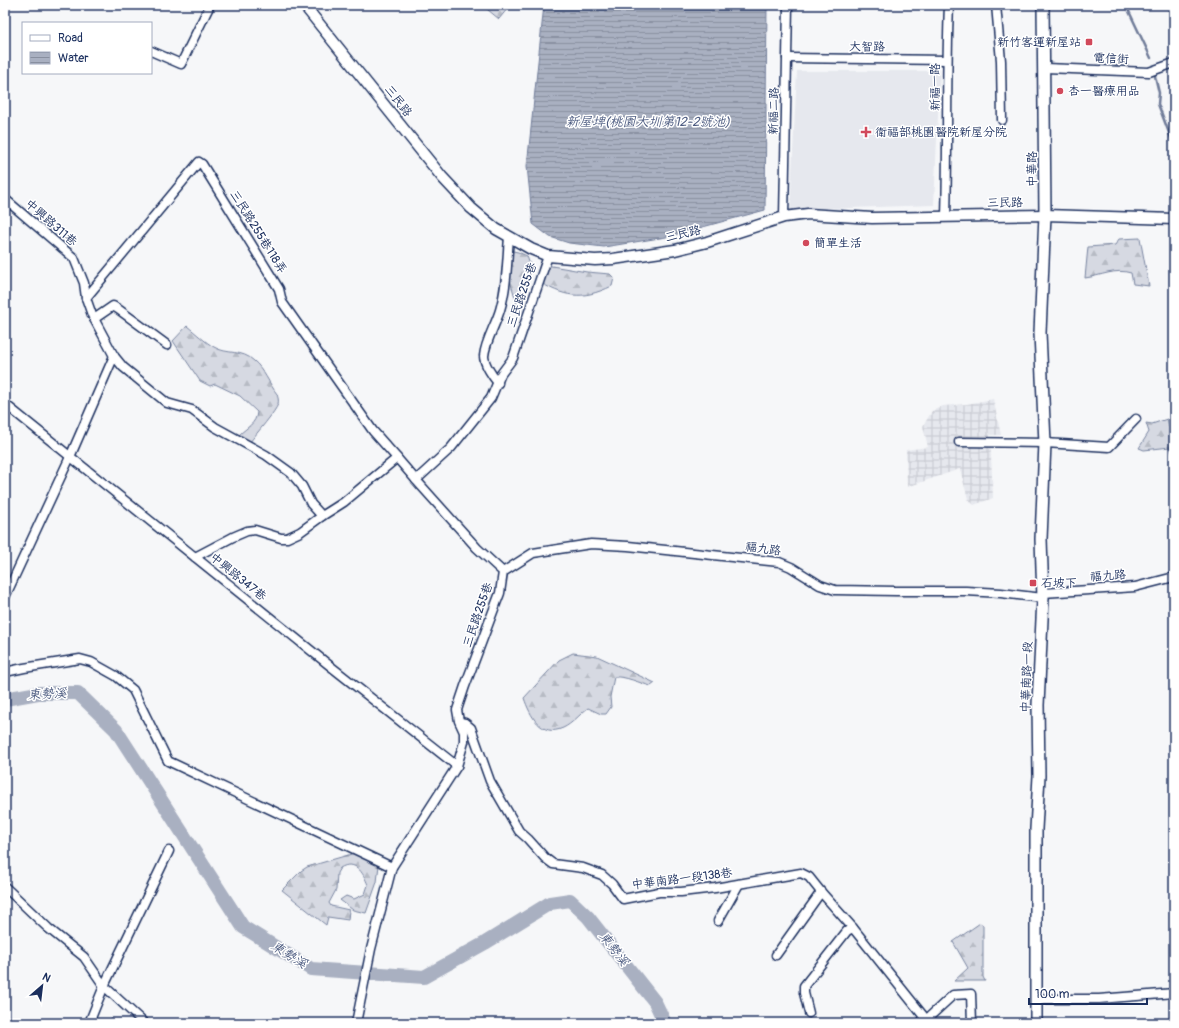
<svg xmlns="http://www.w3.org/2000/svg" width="1179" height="1028" viewBox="0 0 1179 1028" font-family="Pangolin,'LXGW WenKai TC',sans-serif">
  <defs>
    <pattern id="industrial-grid" width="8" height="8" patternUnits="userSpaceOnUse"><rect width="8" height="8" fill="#e6e8ee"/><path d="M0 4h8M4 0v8" fill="none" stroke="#c5c7ce"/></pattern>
    <pattern id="forest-firs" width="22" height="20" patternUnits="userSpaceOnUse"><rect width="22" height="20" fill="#d6d9e2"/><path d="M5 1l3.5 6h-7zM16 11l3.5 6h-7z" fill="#b7bbc4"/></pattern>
    <pattern id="water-rules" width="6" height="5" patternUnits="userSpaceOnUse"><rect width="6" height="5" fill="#a9b0c1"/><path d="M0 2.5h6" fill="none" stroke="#8990a0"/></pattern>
  </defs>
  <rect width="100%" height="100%" fill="#f6f7f9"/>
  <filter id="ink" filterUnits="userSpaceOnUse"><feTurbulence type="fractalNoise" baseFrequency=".025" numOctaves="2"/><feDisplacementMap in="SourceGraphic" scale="8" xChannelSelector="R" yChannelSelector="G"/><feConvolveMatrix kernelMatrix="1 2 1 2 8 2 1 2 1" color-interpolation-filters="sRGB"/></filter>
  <g filter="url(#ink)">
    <!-- built -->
    <path fill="#e6e8ee" d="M 797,71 L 940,71 L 934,205 L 821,209 L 790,212 Z"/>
    <!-- industrial -->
    <path fill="url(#industrial-grid)" d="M 993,399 L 1001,435 L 990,435 L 993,498 L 974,505 L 968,499 L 960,469 L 907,487 L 906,450 L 928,447 L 923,426 L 932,411 L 943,406 L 967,404 Z"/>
    <!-- forest -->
    <g fill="url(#forest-firs)" stroke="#7884a0">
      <path d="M 482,5 L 517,5 L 516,7 L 508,8 L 499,19 Z"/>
      <path d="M 1140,238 L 1149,286 L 1133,284 L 1131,273 C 1115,268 1101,276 1085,278 L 1088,247 L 1115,245 L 1119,239 Z"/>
      <path d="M 508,250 L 518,252 L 527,256 L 530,265 L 517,304 L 511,284 L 504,269 Z"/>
      <path d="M 540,264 L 587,272 L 610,274 L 614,278 L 612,286 C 581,301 564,297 536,280 Z"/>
      <path d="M 187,326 C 196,333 205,342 214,347 C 227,355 242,349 254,361 C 263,368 270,385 277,394 C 278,398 279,400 278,404 C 276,411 256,434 250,442 L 239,435 C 247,427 256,424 257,412 L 240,396 L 215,384 L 210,386 L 200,381 L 173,341 Z"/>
      <path d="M 1167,419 L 1174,443 L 1174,458 L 1170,447 L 1144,450 L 1139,448 L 1149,432 L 1146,423 L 1152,424 Z"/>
      <path d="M 573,653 L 597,656 L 655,683 L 651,686 C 639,683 626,676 614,677 L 610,697 L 611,707 L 606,714 L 601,714 L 588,708 C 580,714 572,724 563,728 C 541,738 530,715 524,698 L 559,660 Z"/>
      <path d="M 355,853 L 379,865 L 377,882 L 366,913 L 353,910 L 340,900 L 346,896 L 354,899 L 365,894 L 368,885 C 363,872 355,859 340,868 L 337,873 L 336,890 L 329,903 L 331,906 L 349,910 L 348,920 L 328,917 L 326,925 L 282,890 L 301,871 L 307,867 Z"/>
      <path d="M 980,923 L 983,925 L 983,977 L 985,981 L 954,981 L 968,968 L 953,942 Z"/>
    </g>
    <!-- water -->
    <path fill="url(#water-rules)" stroke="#707c99" d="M 544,5 L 767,5 L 765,210 L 666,237 L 604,247 L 569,243 L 550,237 L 533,224 L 527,166 Z"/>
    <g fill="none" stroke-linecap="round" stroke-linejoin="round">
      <!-- stream -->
      <g stroke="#707c99" stroke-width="2.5">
        <path d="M 1126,5 L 1151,58"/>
        <path d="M 1155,76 L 1159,93 L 1158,104 L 1174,146"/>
      </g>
      <!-- river -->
      <path stroke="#a9b0c1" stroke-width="14" d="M 5,699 L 38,693 L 78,693 L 116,730 L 243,927 L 311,969 L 424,977 L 485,943 L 550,903 L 570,900 L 588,917 L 655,1002 L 665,1023"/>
      <!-- minor casing -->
      <g stroke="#1b2f5e" stroke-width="11">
        <g id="minor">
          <path d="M 996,5 L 1001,61 L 1002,120"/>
          <path d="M 151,51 L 181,64 L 210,5"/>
          <path d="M 787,58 L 947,60"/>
          <path d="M 1045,68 L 1149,72 L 1174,63"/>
          <path d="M 5,199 L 74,258 L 84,283 L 86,298 L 92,315 L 114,356 L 123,367 L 167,403 L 192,410 L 215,427 L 266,455 L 291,473 L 302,486 L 311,504 L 322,516 L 344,502 L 397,458 L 416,480"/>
          <path d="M 784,217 L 788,5"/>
          <path d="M 946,217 C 948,146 946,76 949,5"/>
          <path d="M 86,298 L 199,162 L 202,164 L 279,289 L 282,302 L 373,431 L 397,458"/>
          <path d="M 94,319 L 113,306 L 118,309 L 167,345"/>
          <path d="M 498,383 C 493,377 484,364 484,356 C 485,342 496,324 500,310 C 507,287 507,261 509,237"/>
          <path d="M 5,404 L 329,665 L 457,766"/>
          <path d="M 959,442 L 1045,443 L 1109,447 L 1136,419"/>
          <path d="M 195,557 L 233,537 L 247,531 L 255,530 L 281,538 L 287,538 L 300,532 L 322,516"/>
          <path d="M 503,572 L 533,553 L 591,544 L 628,546 L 779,562 L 791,567 L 820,585 L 835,590 L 896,591 L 966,591 L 1001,593 L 1043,598"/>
          <path d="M 1043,593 L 1135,587 L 1174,577"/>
          <path d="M 5,597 L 70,457 L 114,356"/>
          <path d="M 5,672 L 24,668 L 80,659 L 91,662 L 116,676 L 133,690 L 168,761 L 392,867"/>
          <path d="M 460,722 L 465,723 L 471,728 L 490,781 L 519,831 L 528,839 L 545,858 L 553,864 L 583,868 L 602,875 L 612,884 L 623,899 L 659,892 L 681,892 L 715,888 L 801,873 L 809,877 L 821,892 L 853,928 L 929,1023"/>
          <path d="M 5,887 L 48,928 L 84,957 L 104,986 L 144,1023"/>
          <path d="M 718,921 L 739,884"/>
          <path d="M 776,955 L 821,892"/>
          <path d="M 1036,999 L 1099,999 L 1174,993"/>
          <path d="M 809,1013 L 804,993 L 804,986 L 847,931 L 853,928"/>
          <path d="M 927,1019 L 953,995 L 971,994 L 972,1023"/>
          <path d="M 89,1023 L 104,986 L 169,851"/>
          <path d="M 356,1023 L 371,949 L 392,867 L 457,766 L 464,742 L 464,732 L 459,721 L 457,710 L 465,686 L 500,593 L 503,572 L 477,548 L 416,480 L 451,448 L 491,398 L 501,374 L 513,358 L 548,256"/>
        </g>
      </g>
      <!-- tertiary casing -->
      <g stroke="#1b2f5e" stroke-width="13">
        <path id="tertiary" d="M 304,5 L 442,177 L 471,208 L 496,229 L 531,249 L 548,256 L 595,260 L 613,259 L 675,250 L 707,242 L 784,217 L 808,214 L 872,218 L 1045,215 L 1174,219"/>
      </g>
      <!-- secondary casing -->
      <g stroke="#1b2f5e" stroke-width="14">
        <path id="secondary" d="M 1036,1023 L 1036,829 L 1039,776 L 1038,705 L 1043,598 L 1041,539 L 1045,443 L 1040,333 L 1045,215 L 1043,5"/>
      </g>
      <!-- minor -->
      <use href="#minor" stroke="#fff" stroke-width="8"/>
      <!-- tertiary -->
      <use href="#tertiary" stroke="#fff" stroke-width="10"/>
      <!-- secondary -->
      <use href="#secondary" stroke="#fff" stroke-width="11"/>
    </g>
  </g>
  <!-- markers -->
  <g fill="#d1495b" stroke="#fff" stroke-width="1.5">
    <rect x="1085" y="38" width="8" height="8" rx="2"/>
    <circle cx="1060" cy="91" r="4"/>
    <path d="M864 126h4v4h4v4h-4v4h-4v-4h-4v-4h4z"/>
    <circle cx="806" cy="243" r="4"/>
    <rect x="1029" y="579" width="8" height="8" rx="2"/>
  </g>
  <g text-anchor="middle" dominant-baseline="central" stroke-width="3" stroke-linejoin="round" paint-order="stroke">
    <!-- poi labels -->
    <g font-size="12" fill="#1b2f5e" stroke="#fff" text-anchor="start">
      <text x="1081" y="42" text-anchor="end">新竹客運新屋站</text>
      <text x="1068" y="91">杏一醫療用品</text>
      <text x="875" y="132">衛福部桃園醫院新屋分院</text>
      <text x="814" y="243">簡單生活</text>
      <text x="1041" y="583">石坡下</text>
    </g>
    <!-- street labels -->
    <g font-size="12" fill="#1b2f5e" stroke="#fff">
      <text transform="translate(867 47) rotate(1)">大智路</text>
      <text transform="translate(1111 59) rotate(2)">電信街</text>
      <text transform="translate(935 87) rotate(-90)">新福一路</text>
      <text transform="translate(398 101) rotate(52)">三民路</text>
      <text transform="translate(774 111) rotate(-89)">新福二路</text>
      <text transform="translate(1032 169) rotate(-90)">中華路</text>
      <text transform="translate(1005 203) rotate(-1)">三民路</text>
      <text transform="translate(51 223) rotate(41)">中興路311巷</text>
      <text transform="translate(258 232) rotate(58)">三民路255巷118弄</text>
      <text transform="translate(683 234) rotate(-13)">三民路</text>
      <text transform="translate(522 295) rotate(-71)">三民路255巷</text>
      <text transform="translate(763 549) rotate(8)">福九路</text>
      <text transform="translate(1108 576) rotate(-4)">福九路</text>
      <text transform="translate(238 577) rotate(39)">中興路347巷</text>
      <text transform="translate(478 615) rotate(-71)">三民路255巷</text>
      <text transform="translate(1027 677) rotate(-88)">中華南路一段</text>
      <text transform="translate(682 879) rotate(-7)">中華南路一段138巷</text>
    </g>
    <!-- water labels -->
    <g font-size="13" font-style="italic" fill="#4d5c81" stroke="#fff">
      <text x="648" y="122">新屋埤(桃園大圳第12-2號池)</text>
      <text transform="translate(47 694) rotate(-3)">東勢溪</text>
      <text transform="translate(614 949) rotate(52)">東勢溪</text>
      <text transform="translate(289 955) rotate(32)">東勢溪</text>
    </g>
  </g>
  <!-- margin -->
  <rect width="1179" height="1028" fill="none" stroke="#fff" stroke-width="20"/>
  <rect x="10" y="10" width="1159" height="1008" fill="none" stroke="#1b2f5e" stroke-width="1.5" filter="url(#ink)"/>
  <!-- legend -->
  <rect x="22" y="22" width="130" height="52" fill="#ffffff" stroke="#a4acbf"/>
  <rect x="30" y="35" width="20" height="6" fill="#ffffff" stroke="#a4acbf"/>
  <text x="58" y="42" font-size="12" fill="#1b2f5e">Road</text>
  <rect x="30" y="52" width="20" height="12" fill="url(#water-rules)" stroke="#a4acbf"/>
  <text x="58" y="62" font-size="12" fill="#1b2f5e">Water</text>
  <!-- north arrow -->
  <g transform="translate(42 986) rotate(28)" stroke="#ffffff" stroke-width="3" paint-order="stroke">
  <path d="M0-3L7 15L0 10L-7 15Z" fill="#1b2f5e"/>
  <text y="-6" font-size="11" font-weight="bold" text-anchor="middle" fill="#1b2f5e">N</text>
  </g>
  <!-- scale -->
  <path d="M1029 998v6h118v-6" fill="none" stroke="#1b2f5e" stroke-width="2"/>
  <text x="1035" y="998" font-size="12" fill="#1b2f5e" stroke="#ffffff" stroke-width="3" paint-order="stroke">100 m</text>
</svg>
